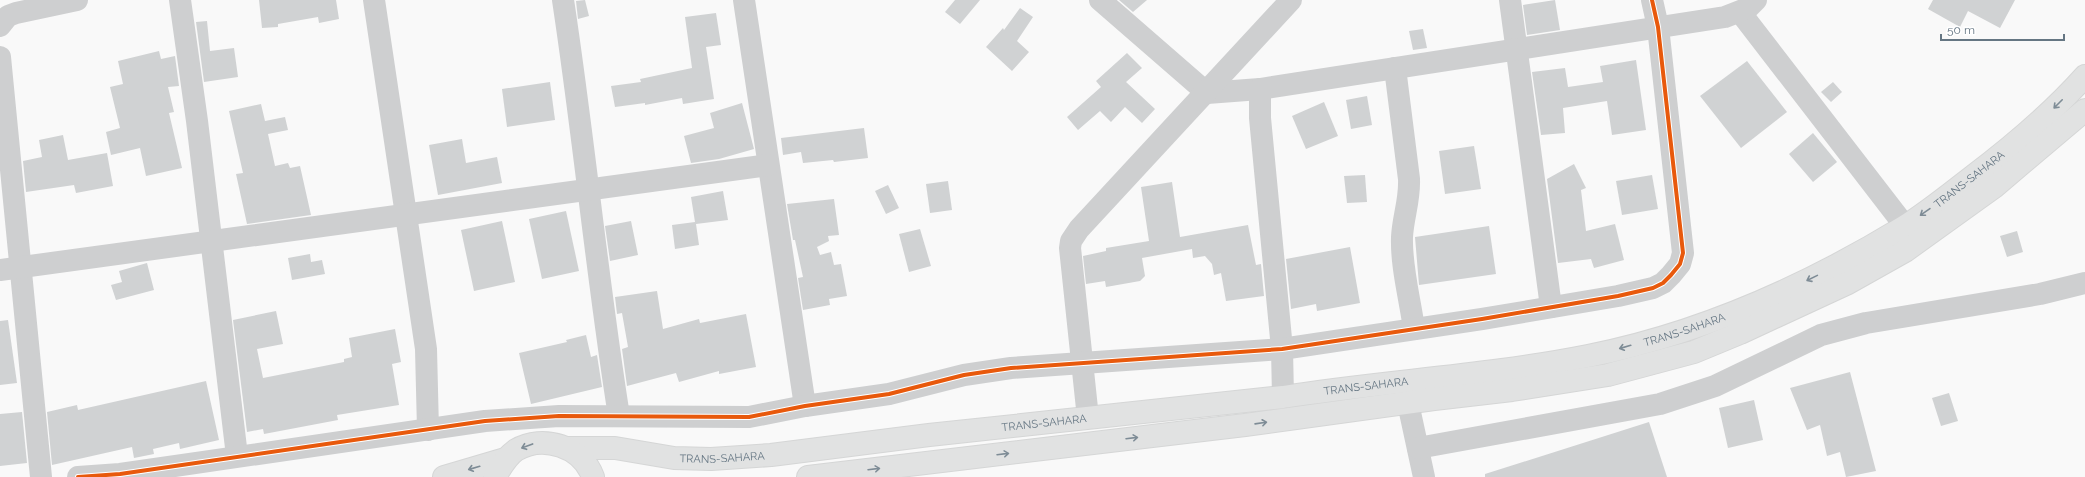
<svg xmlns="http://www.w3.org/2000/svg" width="2085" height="477" viewBox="0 0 2085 477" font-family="Raleway,sans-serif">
  <rect width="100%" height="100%" fill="#f9f9f9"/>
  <!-- building -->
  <g fill="#d0d2d3">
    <path d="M 259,0 L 336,0 L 339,19 L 319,23 L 318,17 L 278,24 L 278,27 L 262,28 Z"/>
    <path d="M 585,0 L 589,16 L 578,19 L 576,1 Z"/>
    <path d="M 955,0 L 980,0 L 960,24 L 945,12 Z"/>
    <path d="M 1119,0 L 1147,0 L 1133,12 Z"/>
    <path d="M 1555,0 L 1560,30 L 1527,35 L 1523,5 Z"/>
    <path d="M 1933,0 L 2015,0 L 2000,28 L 1968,11 L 1960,27 L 1928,9 Z"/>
    <path d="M 1020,8 L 1033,17 L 1017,41 L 1029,52 L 1012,71 L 986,47 L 1003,28 L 1004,30 Z"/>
    <path d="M 716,13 L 721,45 L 706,47 L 714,99 L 683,104 L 682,98 L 645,105 L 645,103 L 615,107 L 611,86 L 641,82 L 640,79 L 692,68 L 685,17 Z"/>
    <path d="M 207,21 L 210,51 L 234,48 L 238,77 L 204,82 L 196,22 Z"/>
    <path d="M 1423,29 L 1427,48 L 1413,50 L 1409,31 Z"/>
    <path d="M 159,51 L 161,59 L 175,56 L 179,86 L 168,87 L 174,112 L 169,113 L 182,168 L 146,176 L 140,148 L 111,155 L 106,132 L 120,128 L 110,87 L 123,84 L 118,61 Z"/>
    <path d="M 1127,53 L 1142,68 L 1126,82 L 1155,109 L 1142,123 L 1125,107 L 1111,122 L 1100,111 L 1078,130 L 1067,117 L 1101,87 L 1096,81 Z"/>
    <path d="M 1636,60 L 1646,130 L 1612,135 L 1607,101 L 1563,108 L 1565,133 L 1541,135 L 1532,72 L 1565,68 L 1568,87 L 1603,82 L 1600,66 Z"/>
    <path d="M 1747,61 L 1787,112 L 1741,148 L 1700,96 Z"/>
    <path d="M 550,82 L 555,120 L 507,127 L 502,89 Z"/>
    <path d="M 1833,82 L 1842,92 L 1831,102 L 1821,92 Z"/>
    <path d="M 1367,96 L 1372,125 L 1351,129 L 1346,100 Z"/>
    <path d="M 1324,102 L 1338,136 L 1306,149 L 1292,116 Z"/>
    <path d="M 742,103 L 754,149 L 719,159 L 691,163 L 684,136 L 714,128 L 710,113 Z"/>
    <path d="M 261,104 L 265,121 L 285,117 L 288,130 L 268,134 L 275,166 L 288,163 L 290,168 L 300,166 L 311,215 L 247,224 L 236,174 L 243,173 L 229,111 Z"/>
    <path d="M 864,128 L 868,158 L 834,162 L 833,160 L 803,163 L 801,152 L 783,155 L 781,138 Z"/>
    <path d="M 1813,133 L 1837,162 L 1813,182 L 1789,154 Z"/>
    <path d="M 63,135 L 68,160 L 107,153 L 113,186 L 76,193 L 74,185 L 26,192 L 23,161 L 42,157 L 39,140 Z"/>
    <path d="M 462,139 L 466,163 L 497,157 L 502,183 L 438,195 L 429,145 Z"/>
    <path d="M 1474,146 L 1481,189 L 1445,194 L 1439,151 Z"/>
    <path d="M 1574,164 L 1586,188 L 1581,190 L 1586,231 L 1615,224 L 1624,260 L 1594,268 L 1591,259 L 1558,263 L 1547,179 Z"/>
    <path d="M 1365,175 L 1367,202 L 1347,203 L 1344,176 Z"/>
    <path d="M 1652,175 L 1658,209 L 1622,215 L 1616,181 Z"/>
    <path d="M 948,181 L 952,210 L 930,213 L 926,184 Z"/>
    <path d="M 1172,182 L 1180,237 L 1248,225 L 1256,265 L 1261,264 L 1264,296 L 1226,301 L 1221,273 L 1214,275 L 1212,264 L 1205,256 L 1193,258 L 1192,249 L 1142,258 L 1145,276 L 1140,281 L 1106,287 L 1105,281 L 1086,284 L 1083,256 L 1106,251 L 1106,248 L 1149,241 L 1141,187 Z"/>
    <path d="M 888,185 L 899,208 L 886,214 L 875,191 Z"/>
    <path d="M 723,191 L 728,220 L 696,224 L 699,245 L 675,249 L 672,225 L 695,222 L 691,197 Z"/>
    <path d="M 834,199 L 839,235 L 828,236 L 829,241 L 817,247 L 820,255 L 831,252 L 834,265 L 841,264 L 847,296 L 829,299 L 830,305 L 803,310 L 798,278 L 803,277 L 795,240 L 793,240 L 787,204 Z"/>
    <path d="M 566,211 L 579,271 L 542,279 L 529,219 Z"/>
    <path d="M 502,221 L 515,282 L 474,291 L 461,230 Z"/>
    <path d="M 631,221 L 638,255 L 610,261 L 605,226 Z"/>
    <path d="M 1489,226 L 1496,274 L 1419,285 L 1415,237 Z"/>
    <path d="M 920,229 L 931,266 L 909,272 L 899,234 Z"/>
    <path d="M 2017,231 L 2023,252 L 2007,257 L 2000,236 Z"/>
    <path d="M 1350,247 L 1360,303 L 1317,311 L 1316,304 L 1291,309 L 1286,259 Z"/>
    <path d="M 310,254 L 311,262 L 322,260 L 325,274 L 292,280 L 288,258 Z"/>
    <path d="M 147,263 L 154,290 L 116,300 L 111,285 L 122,282 L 119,271 Z"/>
    <path d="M 657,291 L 663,329 L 699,319 L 700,323 L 746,314 L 756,367 L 719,374 L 719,371 L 679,382 L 676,373 L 627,386 L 622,349 L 628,347 L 622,313 L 617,314 L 615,297 Z"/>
    <path d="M 276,311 L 283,344 L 257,349 L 263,378 L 344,362 L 344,359 L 352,357 L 349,338 L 395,329 L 401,362 L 392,364 L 399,405 L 337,415 L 338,420 L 264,434 L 263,429 L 247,432 L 233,320 Z"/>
    <path d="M 8,320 L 17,383 L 0,385 L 0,321 Z"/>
    <path d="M 586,335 L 591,357 L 597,355 L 602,387 L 531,404 L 519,353 L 567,342 L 566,340 Z"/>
    <path d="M 1850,372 L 1876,471 L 1846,477 L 1840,452 L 1827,456 L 1820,425 L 1807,430 L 1790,388 Z"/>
    <path d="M 206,381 L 219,440 L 180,449 L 179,443 L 153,449 L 154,454 L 134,458 L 132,447 L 52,465 L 47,412 L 77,405 L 78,410 Z"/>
    <path d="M 1949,393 L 1958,421 L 1941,426 L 1932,398 Z"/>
    <path d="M 1754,400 L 1763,440 L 1728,448 L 1719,408 Z"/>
    <path d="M 22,412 L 27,463 L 0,466 L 0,414 Z"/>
    <path d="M 1649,422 L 1667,477 L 1485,477 L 1485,474 Z"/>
  </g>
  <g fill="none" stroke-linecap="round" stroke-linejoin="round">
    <!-- highway casing -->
    <g stroke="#d5d6d6" stroke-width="24">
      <g id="highway">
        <path id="s1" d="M 568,448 L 615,448 L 674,458 L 711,459 L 771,455 L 929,435 L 1283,397 C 1384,381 1487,376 1588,356 C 1699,334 1807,286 1904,227 C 1928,212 1950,194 1972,177 C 2013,146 2051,114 2085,76"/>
        <path d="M 444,477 L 505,459"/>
        <path d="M 495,477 C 501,467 506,457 516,450 C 543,434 582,446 593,477"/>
        <path d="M 808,477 L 1245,425 L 1434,399 L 1512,390 L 1608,375 L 1694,352 L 1740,333 L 1848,283 L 1905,251 L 1994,187 L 2085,110"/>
      </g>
    </g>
    <!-- minor -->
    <g stroke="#cecfd0" stroke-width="22">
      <path d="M 180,0 L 197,121 L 237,456"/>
      <path d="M 374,0 L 426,349 L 428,430"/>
      <path d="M 563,0 C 584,138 597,278 619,416"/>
      <path d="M 744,0 L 805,406"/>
      <path d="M 1100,0 L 1207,93 L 1260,89"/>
      <path d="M 1510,0 L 1551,307"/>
      <path d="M 1740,12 L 1905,226"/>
      <path d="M 0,26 L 8,16 L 16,13 L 77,0"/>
      <path d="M 0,57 L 41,477"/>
      <path d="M 1395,68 L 1409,179 C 1410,200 1403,217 1402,237 C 1401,267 1410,299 1414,329"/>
      <path d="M 0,270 L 768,165"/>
      <path d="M 1283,397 L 1282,349 L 1260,118 L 1260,89 L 1725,17 L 1748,8 L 1756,0"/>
      <path d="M 1408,403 L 1424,477"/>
      <path d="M 1088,418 L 1070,248 L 1071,241 L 1079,229 L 1291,0"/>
      <path d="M 1418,448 L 1660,404 L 1715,386 L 1821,335 L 1866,323 L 2040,294 L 2085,283"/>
      <path d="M 78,477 L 120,474 L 485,421 L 559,416 L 749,417 L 805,406 L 889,394 L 964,375 L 1011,368 L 1282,349 L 1482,319 L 1618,296 L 1653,288 L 1663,283 L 1671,275 L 1680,264 L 1683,253 L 1658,27 L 1652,0"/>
    </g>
    <!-- highway -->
    <use href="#highway" stroke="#e1e2e2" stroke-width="22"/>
    <!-- cycleway casing -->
    <g stroke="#fff" stroke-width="6">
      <path id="cycleway" d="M 78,477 L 120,474 L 485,421 L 559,416 L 749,417 L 805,406 L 889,394 L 964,375 L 1011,368 L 1282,349 L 1482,319 L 1618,296 L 1653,288 L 1663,283 L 1671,275 L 1680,264 L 1683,253 L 1658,27 L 1652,0"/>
    </g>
    <!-- cycleway -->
    <use href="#cycleway" stroke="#e8590c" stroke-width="4"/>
  </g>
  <!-- one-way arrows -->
  <defs><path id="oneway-shaft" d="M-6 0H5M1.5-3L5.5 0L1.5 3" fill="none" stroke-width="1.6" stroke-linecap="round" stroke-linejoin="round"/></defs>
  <g stroke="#7e8c96">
    <use href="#oneway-shaft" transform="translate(2058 104) rotate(135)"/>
    <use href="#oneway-shaft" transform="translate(1925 212) rotate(145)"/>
    <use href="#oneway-shaft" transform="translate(1812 278) rotate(154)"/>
    <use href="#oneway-shaft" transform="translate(1625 347) rotate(164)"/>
    <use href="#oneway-shaft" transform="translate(1261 423) rotate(-8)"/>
    <use href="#oneway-shaft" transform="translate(1132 438) rotate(-7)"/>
    <use href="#oneway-shaft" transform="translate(527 446) rotate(160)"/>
    <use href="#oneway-shaft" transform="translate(1003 454) rotate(-7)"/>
    <use href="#oneway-shaft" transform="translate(474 468) rotate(164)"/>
    <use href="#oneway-shaft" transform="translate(874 469) rotate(-7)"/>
  </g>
  <g text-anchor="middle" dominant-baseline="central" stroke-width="4" stroke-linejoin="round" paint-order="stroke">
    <!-- street labels -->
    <g font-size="11" fill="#657683" stroke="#fff">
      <text stroke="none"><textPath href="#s1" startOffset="1451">TRANS-SAHARA</textPath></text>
      <text stroke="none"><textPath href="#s1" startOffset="1127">TRANS-SAHARA</textPath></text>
      <text stroke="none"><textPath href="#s1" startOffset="803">TRANS-SAHARA</textPath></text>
      <text stroke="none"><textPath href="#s1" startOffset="479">TRANS-SAHARA</textPath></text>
      <text stroke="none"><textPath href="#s1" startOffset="155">TRANS-SAHARA</textPath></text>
    </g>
  </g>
  <!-- scale -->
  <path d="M1941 34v6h123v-6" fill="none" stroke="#657683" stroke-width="2"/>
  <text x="1947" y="34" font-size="12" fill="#657683" stroke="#ffffff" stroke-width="3" paint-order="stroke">50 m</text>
</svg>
